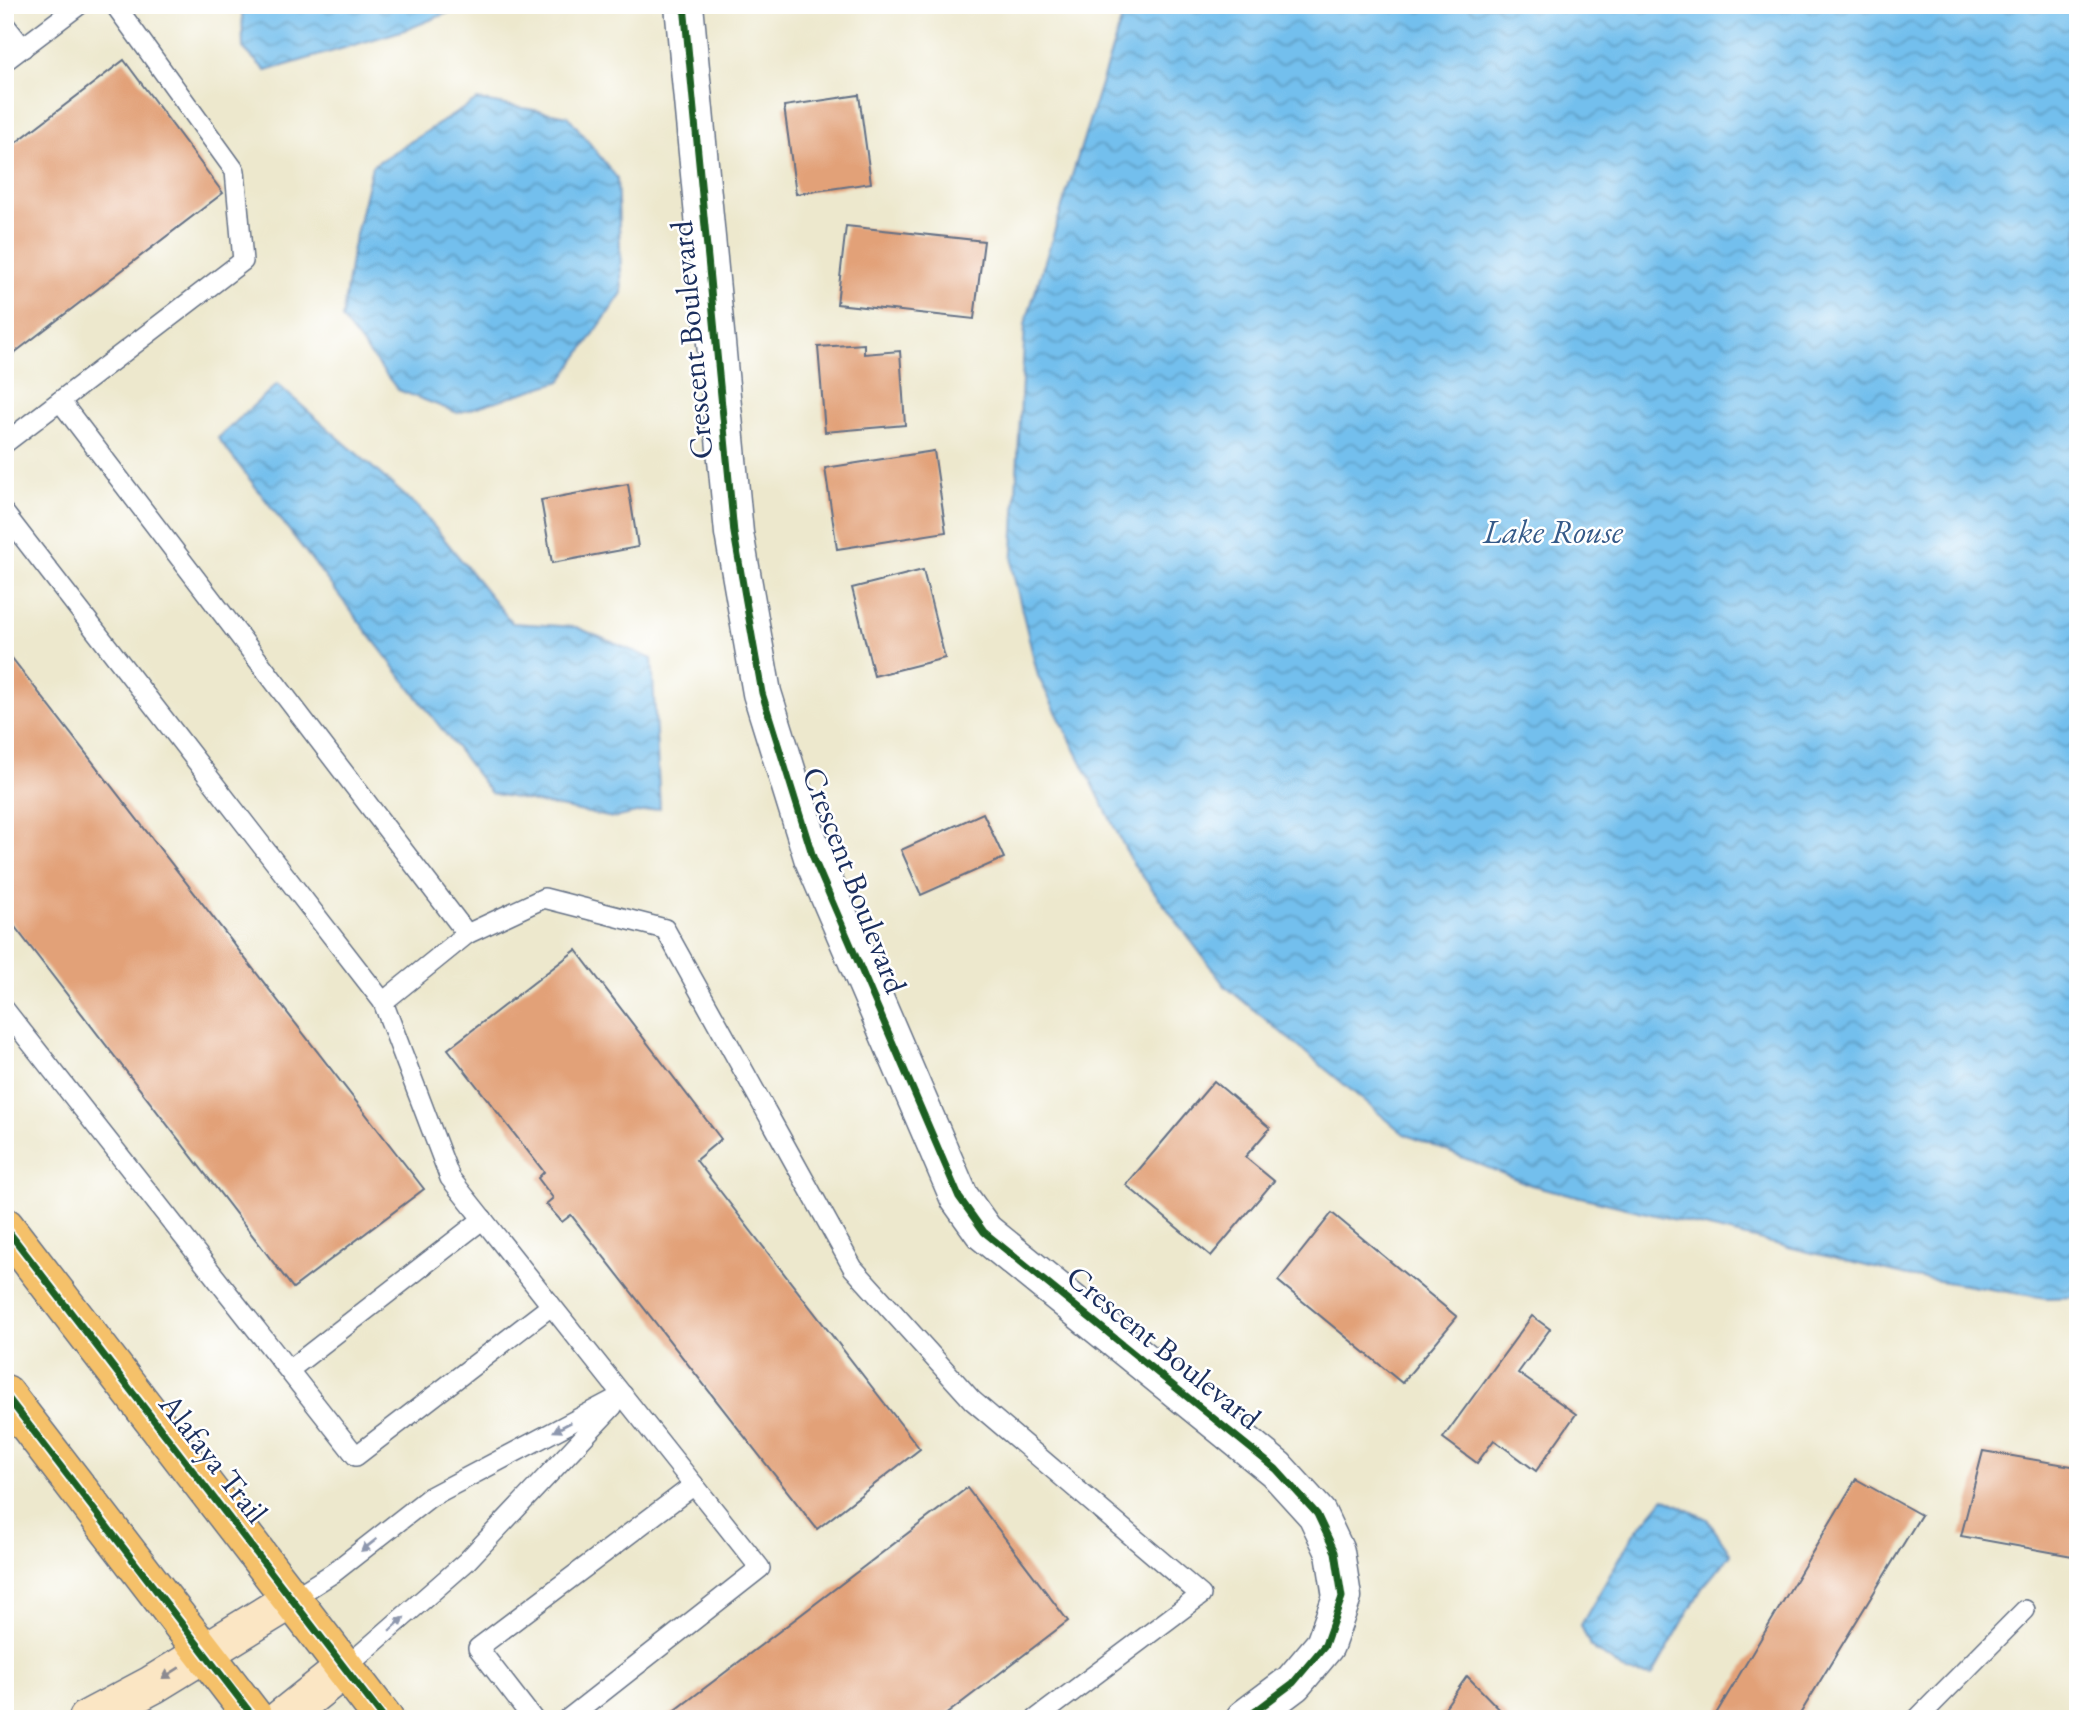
<svg xmlns="http://www.w3.org/2000/svg" width="2083" height="1724" viewBox="0 0 2083 1724" font-family="'EB Garamond',serif">
  <defs>
    <pattern id="water-waves" width="16" height="10" patternUnits="userSpaceOnUse" patternTransform="scale(1.75)"><rect width="16" height="10" fill="#73bfed"/><path d="M0 5q4-4 8 0t8 0" fill="none" stroke="#5e9cc3"/></pattern>
  </defs>
  <rect width="100%" height="100%" fill="#fff"/>
  <filter id="ink" filterUnits="userSpaceOnUse"><feTurbulence type="fractalNoise" baseFrequency=".0143" numOctaves="2"/><feDisplacementMap in="SourceGraphic" scale="14" xChannelSelector="R" yChannelSelector="G"/><feConvolveMatrix kernelMatrix="1 2 1 2 8 2 1 2 1" color-interpolation-filters="sRGB"/></filter>
  <filter id="wash" filterUnits="userSpaceOnUse"><feTurbulence type="fractalNoise" baseFrequency=".00686" numOctaves="4" result="noise"/><feDisplacementMap in="SourceGraphic" scale="28" xChannelSelector="R" yChannelSelector="G"/><feGaussianBlur stdDeviation="1.57" result="paint"/><feColorMatrix in="noise" values="0 0 0 0 0 0 0 0 0 0 0 0 0 0 0 0 0 1.4 0 .05"/><feComposite in="paint" operator="in"/></filter>
  <g filter="url(#wash)">
    <rect width="100%" height="100%" fill="#ede8cd"/>
    <!-- water -->
    <g fill="url(#water-waves)" stroke="#4777a6" stroke-width="2">
      <path d="M 242,5 L 467,5 L 408,29 L 266,71 L 243,48 Z"/>
      <path d="M 1126,5 L 2078,5 L 2078,1297 L 2046,1298 L 1908,1276 L 1531,1185 L 1404,1134 L 1225,986 L 1132,862 L 1038,676 L 1012,569 L 1025,324 Z"/>
      <path d="M 477,100 L 568,116 L 617,178 L 622,293 L 561,381 L 458,413 L 398,390 L 342,319 L 352,252 L 372,166 Z"/>
      <path d="M 277,384 L 419,508 L 512,623 L 576,627 L 652,659 L 660,808 L 613,818 L 491,793 L 218,438 Z"/>
      <path d="M 1664,1498 L 1707,1519 L 1731,1554 L 1702,1588 L 1652,1676 L 1628,1673 L 1590,1646 L 1581,1625 L 1633,1535 Z"/>
    </g>
    <g id="blocks">
      <!-- building -->
      <g fill="#e2a178">
        <path d="M 124,60 L 223,193 L 5,360 L 5,151 Z"/>
        <path d="M 859,95 L 871,183 L 796,194 L 784,106 Z"/>
        <path d="M 846,226 L 984,241 L 974,319 L 837,304 Z"/>
        <path d="M 864,344 L 864,354 L 900,351 L 905,425 L 825,432 L 818,347 Z"/>
        <path d="M 934,451 L 946,532 L 837,549 L 825,468 Z"/>
        <path d="M 628,484 L 638,547 L 552,563 L 541,500 Z"/>
        <path d="M 923,570 L 945,658 L 874,676 L 852,588 Z"/>
        <path d="M 5,649 L 424,1189 L 293,1288 L 5,914 Z"/>
        <path d="M 983,813 L 1004,858 L 921,895 L 901,850 Z"/>
        <path d="M 576,950 L 721,1139 L 696,1160 L 920,1449 L 817,1529 L 571,1215 L 562,1222 L 546,1204 L 553,1198 L 538,1178 L 544,1172 L 448,1049 Z"/>
        <path d="M 1214,1081 L 1270,1128 L 1245,1157 L 1274,1181 L 1211,1256 L 1126,1185 Z"/>
        <path d="M 1332,1213 L 1457,1317 L 1402,1383 L 1278,1281 Z"/>
        <path d="M 1532,1316 L 1550,1329 L 1518,1373 L 1576,1414 L 1536,1471 L 1494,1440 L 1477,1463 L 1443,1438 Z"/>
        <path d="M 1983,1451 L 2078,1467 L 2078,1557 L 1961,1536 Z"/>
        <path d="M 1856,1479 L 1921,1515 L 1797,1719 L 1713,1719 Z"/>
        <path d="M 967,1488 L 1068,1621 L 940,1719 L 664,1719 Z"/>
        <path d="M 1467,1676 L 1509,1719 L 1437,1719 Z"/>
      </g>
    </g>
  </g>
  <g filter="url(#ink)">
    <use href="#blocks" fill-opacity="0" stroke="#647085" stroke-width="2"/>
    <g fill="none" stroke-linecap="round" stroke-linejoin="round">
      <!-- service casing -->
      <g stroke="#647085" stroke-width="22">
        <g id="service">
          <path d="M 5,25 L 23,48"/>
          <path d="M 5,61 L 79,5"/>
          <path d="M 60,401 L 467,934 L 383,1002"/>
          <path d="M 5,443 L 243,261 L 235,171 L 115,5"/>
          <path d="M 5,514 L 383,1002 L 450,1178 L 694,1485 L 478,1648 L 533,1719"/>
          <path d="M 467,934 L 544,898 L 665,929 L 853,1268 L 972,1400 L 1201,1595 L 1036,1719"/>
          <path d="M 5,1010 L 356,1456 L 551,1306"/>
          <path d="M 289,1370 L 483,1219"/>
          <path d="M 292,1599 L 333,1573 L 430,1497 L 623,1395"/>
          <path d="M 345,1668 L 466,1562 L 613,1406"/>
          <path d="M 568,1719 L 760,1568 L 694,1485"/>
          <path d="M 1917,1719 L 2025,1610"/>
        </g>
      </g>
      <!-- minor casing -->
      <g stroke="#647085" stroke-width="41">
        <path id="minor" d="M 684,5 L 734,533 L 762,693 L 813,857 L 959,1197 L 984,1232 L 1276,1469 L 1317,1514 L 1335,1552 L 1342,1597 L 1325,1645 L 1293,1683 L 1245,1719"/>
      </g>
      <!-- secondary casing -->
      <g stroke="#647085" stroke-width="41">
        <g id="secondary">
          <path d="M 88,1719 L 152,1685 L 292,1599"/>
          <path d="M 281,1719 L 345,1668"/>
        </g>
      </g>
      <!-- primary casing -->
      <g stroke="#647085" stroke-width="41">
        <g id="primary">
          <path d="M 5,1227 L 384,1719"/>
          <path d="M 5,1394 L 255,1719"/>
        </g>
      </g>
      <!-- service -->
      <use href="#service" stroke="#fff" stroke-width="19"/>
      <!-- minor -->
      <use href="#minor" stroke="#fff" stroke-width="38"/>
      <!-- secondary -->
      <use href="#secondary" stroke="#fbe6c4" stroke-width="38"/>
      <!-- primary -->
      <use href="#primary" stroke="#f5c16b" stroke-width="38"/>
      <!-- cycleway casing -->
      <g stroke="#fff" stroke-width="11">
        <g id="cycleway">
          <path d="M 684,5 L 734,533 L 762,693 L 813,857 L 959,1197 L 984,1232 L 1276,1469 L 1317,1514 L 1335,1552 L 1342,1597 L 1325,1645 L 1293,1683 L 1245,1719"/>
          <path d="M 5,1227 L 384,1719"/>
          <path d="M 5,1394 L 255,1719"/>
        </g>
      </g>
      <!-- cycleway -->
      <use href="#cycleway" stroke="#1b5e20" stroke-width="7"/>
    </g>
    <!-- one-way arrows -->
    <defs><path id="oneway-solid" d="M-6-.8H1V-3.2L6.5 0L1 3.2V.8H-6Z" transform="scale(1.75)"/></defs>
    <g fill="#8d97ae">
      <use href="#oneway-solid" transform="translate(562 1427) rotate(152)"/>
      <use href="#oneway-solid" transform="translate(369 1545) rotate(142)"/>
      <use href="#oneway-solid" transform="translate(397 1624) rotate(-42)"/>
    </g>
    <use fill="#8b8a91" href="#oneway-solid" transform="translate(171 1673) rotate(148)"/>
  </g>
  <g text-anchor="middle" dominant-baseline="central" stroke-width="5" stroke-linejoin="round" paint-order="stroke">
    <!-- street labels -->
    <g font-size="32" fill="#1b2f5e" stroke="#fff">
      <text transform="translate(691 340) rotate(-95)">Crescent Boulevard</text>
      <text transform="translate(855 880) rotate(69)">Crescent Boulevard</text>
      <text transform="translate(1164 1347) rotate(39)">Crescent Boulevard</text>
      <text transform="translate(214 1458) rotate(52)">Alafaya Trail</text>
    </g>
    <!-- water labels -->
    <g font-size="33" font-style="italic" fill="#355a89" stroke="#fff">
      <text x="1553" y="531">Lake Rouse</text>
    </g>
  </g>
  <!-- margin -->
  <rect width="2083" height="1724" fill="none" stroke="#fff" stroke-width="28"/>
</svg>
